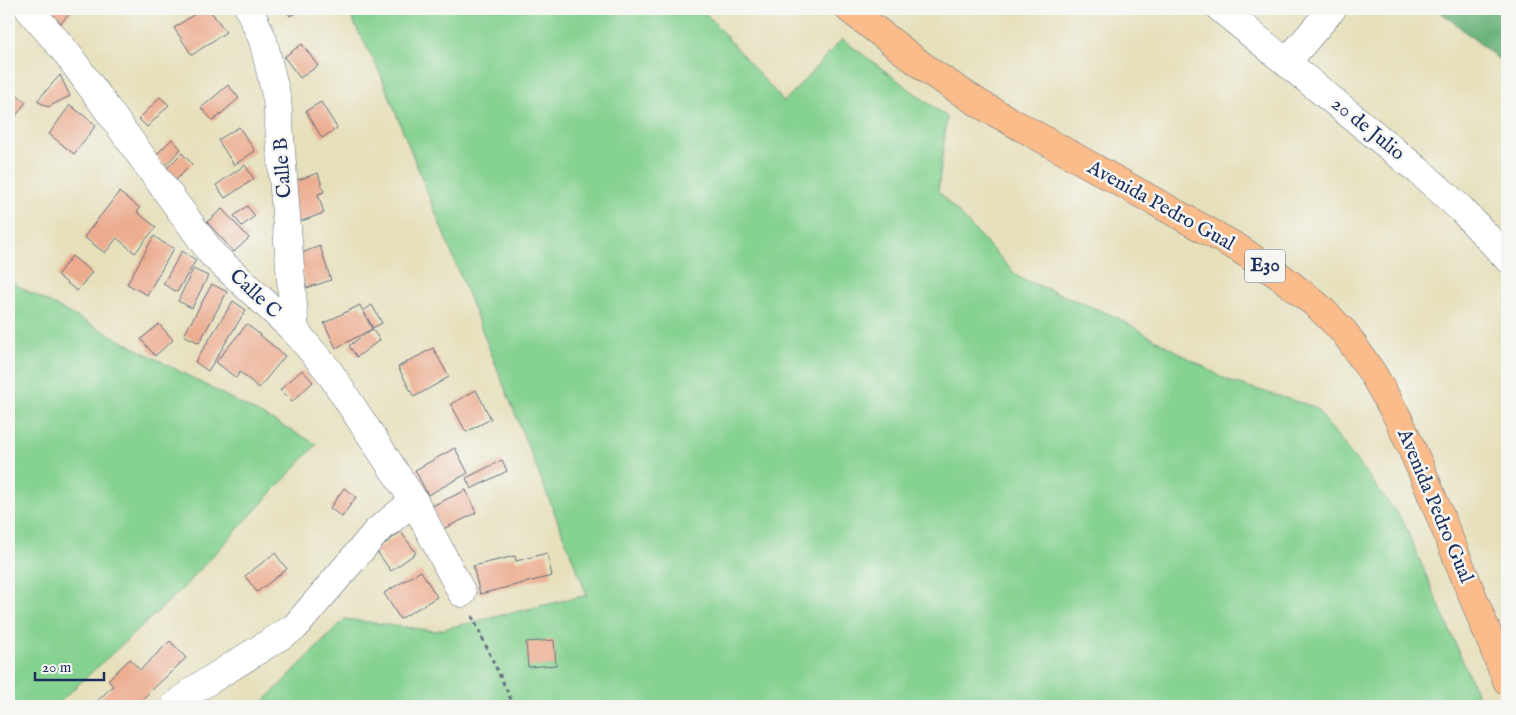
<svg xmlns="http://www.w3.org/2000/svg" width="1516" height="715" viewBox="0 0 1516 715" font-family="'IM FELL English',serif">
  <rect width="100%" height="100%" fill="#f6f6f2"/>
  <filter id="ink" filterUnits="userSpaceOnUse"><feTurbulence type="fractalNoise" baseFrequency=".02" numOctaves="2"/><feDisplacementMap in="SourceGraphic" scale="10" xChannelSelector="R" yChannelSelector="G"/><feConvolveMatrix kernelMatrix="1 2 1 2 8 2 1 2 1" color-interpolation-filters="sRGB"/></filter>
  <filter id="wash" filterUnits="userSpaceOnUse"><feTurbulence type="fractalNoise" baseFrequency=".0096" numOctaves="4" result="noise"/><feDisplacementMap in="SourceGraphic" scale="20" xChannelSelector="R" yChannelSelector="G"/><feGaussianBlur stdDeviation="1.12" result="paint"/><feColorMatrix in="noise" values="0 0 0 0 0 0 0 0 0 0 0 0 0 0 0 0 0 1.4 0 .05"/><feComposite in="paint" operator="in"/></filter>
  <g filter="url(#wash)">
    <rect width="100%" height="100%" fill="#e6e0bb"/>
    <!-- green -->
    <g fill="#85d291" stroke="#508078">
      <path d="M 347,9 L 702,9 L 784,102 L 842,39 L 947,117 L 938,191 L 1018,277 L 1114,316 L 1229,381 L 1315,407 L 1403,521 L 1482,706 L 259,706 L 345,619 L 435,631 L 587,595 L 380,73 Z"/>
      <path d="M 9,279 L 20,287 L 317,444 L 180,591 L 55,706 L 9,706 Z"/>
    </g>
    <!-- forest -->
    <path fill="#6cb47b" stroke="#44726c" d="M 1440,9 L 1507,9 L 1507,66 L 1442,13 Z"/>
    <g id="blocks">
      <!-- building -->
      <g fill="#ecab8e">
        <path d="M 44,9 L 74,9 L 61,23 Z"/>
        <path d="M 202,9 L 209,9 L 226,32 L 192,55 L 174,28 Z"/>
        <path d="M 286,9 L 302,9 L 290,16 Z"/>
        <path d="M 302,44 L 318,66 L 300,78 L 284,57 Z"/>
        <path d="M 60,75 L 70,96 L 48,107 L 37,101 Z"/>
        <path d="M 228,85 L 239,98 L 213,121 L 201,108 Z"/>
        <path d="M 9,90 L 26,102 L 10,124 L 9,123 Z"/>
        <path d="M 160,97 L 169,105 L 147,127 L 139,119 Z"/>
        <path d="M 321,102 L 337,128 L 322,138 L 306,111 Z"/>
        <path d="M 70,105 L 96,125 L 74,154 L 49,134 Z"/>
        <path d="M 239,127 L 255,151 L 234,165 L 218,140 Z"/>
        <path d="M 172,139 L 181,149 L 165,166 L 156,155 Z"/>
        <path d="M 182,153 L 192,164 L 173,183 L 163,172 Z"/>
        <path d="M 245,165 L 254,179 L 225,198 L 216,185 Z"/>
        <path d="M 318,173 L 324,192 L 318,194 L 324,213 L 296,223 L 289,183 Z"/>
        <path d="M 119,192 L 140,208 L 137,212 L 156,227 L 135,253 L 117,238 L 105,253 L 84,237 Z"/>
        <path d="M 247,206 L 255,216 L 242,226 L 234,216 Z"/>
        <path d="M 222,209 L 249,238 L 234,252 L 207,222 Z"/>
        <path d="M 154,236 L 162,242 L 174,248 L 147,295 L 127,284 Z"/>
        <path d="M 320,246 L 331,280 L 307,288 L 296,255 Z"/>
        <path d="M 182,251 L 196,260 L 177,292 L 163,284 Z"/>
        <path d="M 72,256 L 92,272 L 77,291 L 57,275 Z"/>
        <path d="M 193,269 L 208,276 L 192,308 L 178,301 Z"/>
        <path d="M 212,284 L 227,292 L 199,343 L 184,335 Z"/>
        <path d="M 233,301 L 246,310 L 208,371 L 195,362 Z"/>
        <path d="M 360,305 L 363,311 L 372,305 L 382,323 L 373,328 L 364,312 L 372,329 L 336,348 L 324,323 Z"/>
        <path d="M 159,324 L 173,340 L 155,356 L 141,339 Z"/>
        <path d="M 247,324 L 285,356 L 259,388 L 240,372 L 236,378 L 216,362 Z"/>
        <path d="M 372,329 L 380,340 L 357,357 L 349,346 Z"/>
        <path d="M 433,348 L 449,377 L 414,397 L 398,367 Z"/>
        <path d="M 302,370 L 313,382 L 292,402 L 280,390 Z"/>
        <path d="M 476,390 L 491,419 L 466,432 L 451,404 Z"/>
        <path d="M 455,448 L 468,473 L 428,495 L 415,470 Z"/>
        <path d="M 502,460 L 507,471 L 471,489 L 466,478 Z"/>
        <path d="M 344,488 L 356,497 L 342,517 L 330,508 Z"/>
        <path d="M 466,490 L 476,513 L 441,530 L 430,507 Z"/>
        <path d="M 401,532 L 416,553 L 391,571 L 376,550 Z"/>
        <path d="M 275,553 L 287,569 L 257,592 L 245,576 Z"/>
        <path d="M 547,553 L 552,576 L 480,594 L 473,566 L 515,556 L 516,561 Z"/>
        <path d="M 421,571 L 437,597 L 400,619 L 384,593 Z"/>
        <path d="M 554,640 L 556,665 L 528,667 L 526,642 Z"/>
        <path d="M 170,641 L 186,658 L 135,706 L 92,706 L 113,686 L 108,680 L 130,659 L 140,670 Z"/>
      </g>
    </g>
  </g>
  <g filter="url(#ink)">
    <use href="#blocks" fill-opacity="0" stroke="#626d7f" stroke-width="1"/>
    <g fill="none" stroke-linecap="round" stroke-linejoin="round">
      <!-- minor casing -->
      <g stroke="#626d7f" stroke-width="29">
        <g id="minor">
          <path d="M 29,9 L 66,52 L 212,254 L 295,331 L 328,370 L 414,501 L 462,593"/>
          <path d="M 249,9 L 263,40 L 277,99 L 295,331"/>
          <path d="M 1221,9 L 1420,172 L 1461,209 L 1507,258"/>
          <path d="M 1287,62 L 1332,9"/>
          <path d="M 175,706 L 194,690 L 295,627 L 377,531 L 414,501"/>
        </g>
      </g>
      <!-- highway casing -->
      <g stroke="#626d7f" stroke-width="29">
        <path id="highway" d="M 849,9 L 932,73 L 980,104 L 1238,248 L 1281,277 L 1318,306 L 1345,333 L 1373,374 L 1398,418 L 1423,474 L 1507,681"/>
      </g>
      <!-- path -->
      <path stroke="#626d7f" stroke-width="3" stroke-dasharray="4 4" stroke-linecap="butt" d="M 472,616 L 514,706"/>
      <!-- minor -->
      <use href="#minor" stroke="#fff" stroke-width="28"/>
      <!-- highway -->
      <use href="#highway" stroke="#f9bc8a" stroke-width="28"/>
    </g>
  </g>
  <g text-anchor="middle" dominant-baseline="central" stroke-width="5" stroke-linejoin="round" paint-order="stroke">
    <!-- shield labels -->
    <rect fill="#f6f6f2" stroke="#5d6b8a" stroke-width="1" x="1245" y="249.5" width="40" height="33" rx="4"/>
    <g font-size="19" font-weight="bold" fill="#1b2f5e">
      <text x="1265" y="266">E30</text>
    </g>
    <!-- street labels -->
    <g font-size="20" fill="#1b2f5e" stroke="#f6f6f2">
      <text transform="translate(1368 129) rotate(39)">20 de Julio</text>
      <text transform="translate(283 168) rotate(-94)">Calle B</text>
      <text transform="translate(1161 206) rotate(29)">Avenida Pedro Gual</text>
      <text transform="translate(255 294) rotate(43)">Calle C</text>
      <text transform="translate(1435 506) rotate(67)">Avenida Pedro Gual</text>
    </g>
  </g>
  <!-- margin -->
  <rect width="1516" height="715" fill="none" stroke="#f6f6f2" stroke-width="30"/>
  <!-- scale -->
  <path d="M35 672v8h69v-8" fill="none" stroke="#1b2f5e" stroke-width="2.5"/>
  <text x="42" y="672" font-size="15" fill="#1b2f5e" stroke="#f6f6f2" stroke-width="4" paint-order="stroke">20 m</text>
</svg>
